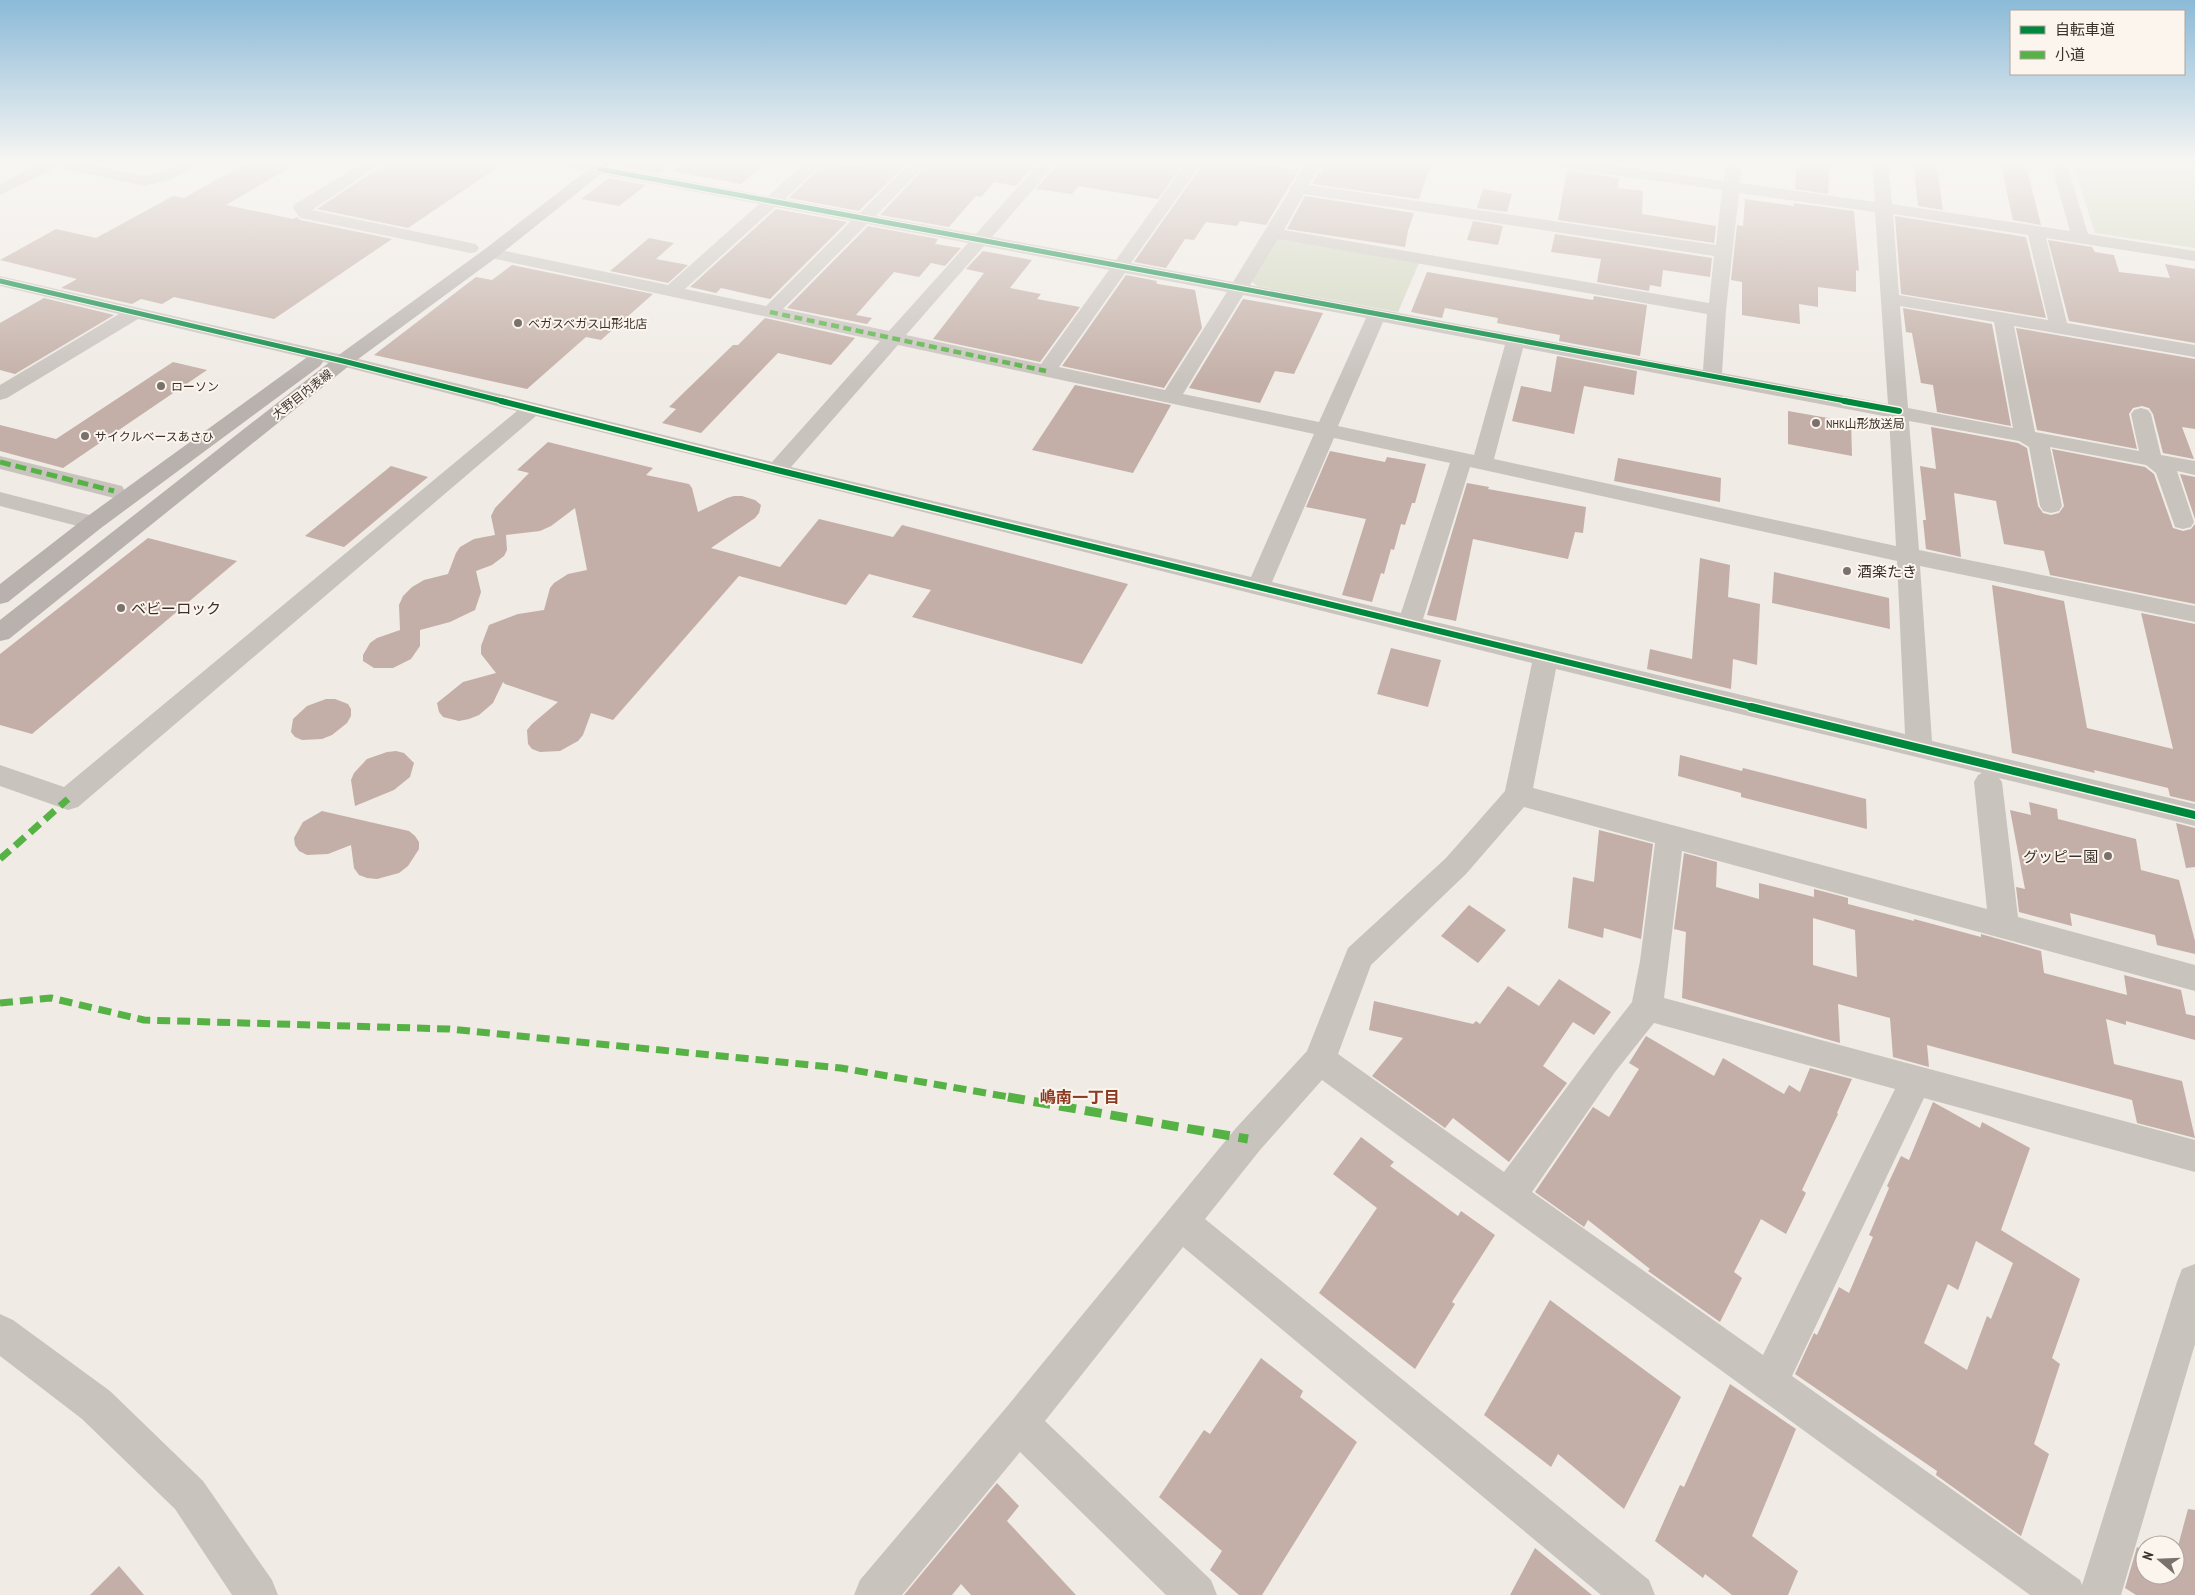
<svg xmlns="http://www.w3.org/2000/svg" width="2195" height="1595" viewBox="0 0 2195 1595" font-family="'PT Sans Narrow','Noto Sans JP',sans-serif">
  <rect width="100%" height="100%" fill="#f0ebe5"/>
  <!-- green -->
  <g fill="#d1d6bf">
    <path d="M 2072,161 L 2195,161 L 2195,248 L 2095,233 Z"/>
    <path d="M 1274,237 L 1419,263 L 1398,312 L 1257,286 L 1249,279 Z"/>
  </g>
  <!-- building -->
  <g fill="#c3afa7" fill-rule="evenodd">
    <path d="M 250,161 L 301,161 L 226,205 L 293,219 L 297,217 L 300,220 L 392,239 L 274,319 L 174,297 L 162,304 L 141,299 L 132,304 L 61,288 L 77,279 L 0,260 L 56,229 L 96,238 L 173,196 L 184,198 Z"/>
    <path d="M 389,161 L 418,163 L 421,161 L 507,161 L 408,228 L 317,209 Z"/>
    <path d="M 630,161 L 675,161 L 659,174 L 623,167 Z"/>
    <path d="M 676,161 L 768,161 L 741,184 L 675,172 Z"/>
    <path d="M 827,161 L 869,168 L 870,161 L 909,161 L 859,211 L 789,198 Z"/>
    <path d="M 931,161 L 1038,161 L 1016,186 L 994,182 L 981,197 L 976,196 L 949,227 L 880,215 Z"/>
    <path d="M 1060,161 L 1185,161 L 1158,199 L 1078,186 L 1072,194 L 1036,189 Z"/>
    <path d="M 1205,161 L 1239,161 L 1299,170 L 1266,225 L 1240,221 L 1237,226 L 1206,222 L 1194,240 L 1185,239 L 1166,268 L 1134,262 Z"/>
    <path d="M 1326,161 L 1432,161 L 1419,199 L 1312,184 L 1319,172 L 1321,172 Z"/>
    <path d="M 1797,161 L 1830,161 L 1828,194 L 1795,189 Z"/>
    <path d="M 1913,161 L 1936,161 L 1943,210 L 1918,206 Z"/>
    <path d="M 2000,161 L 2025,161 L 2041,225 L 2013,220 Z"/>
    <path d="M 1567,170 L 1619,178 L 1618,188 L 1643,191 L 1642,214 L 1716,226 L 1714,243 L 1558,220 Z"/>
    <path d="M 609,178 L 646,185 L 619,206 L 581,199 Z"/>
    <path d="M 1483,189 L 1512,194 L 1507,212 L 1477,208 Z"/>
    <path d="M 1305,196 L 1414,213 L 1408,231 L 1405,247 L 1287,229 Z"/>
    <path d="M 1745,199 L 1794,206 L 1794,203 L 1854,211 L 1859,271 L 1856,270 L 1856,292 L 1818,287 L 1818,307 L 1799,304 L 1800,324 L 1742,315 L 1742,282 L 1731,280 L 1737,225 L 1743,226 Z"/>
    <path d="M 776,209 L 847,222 L 770,299 L 721,288 L 716,293 L 690,287 Z"/>
    <path d="M 1895,216 L 2026,237 L 2046,318 L 1901,294 Z"/>
    <path d="M 1473,221 L 1503,226 L 1498,245 L 1467,240 Z"/>
    <path d="M 868,226 L 938,239 L 935,244 L 961,248 L 945,266 L 931,263 L 919,277 L 894,272 L 856,315 L 872,318 L 867,324 L 787,308 Z"/>
    <path d="M 1555,234 L 1712,258 L 1710,277 L 1663,270 L 1661,287 L 1650,285 L 1649,291 L 1597,282 L 1601,259 L 1551,252 Z"/>
    <path d="M 649,238 L 674,243 L 656,259 L 688,265 L 668,283 L 610,271 Z"/>
    <path d="M 2048,240 L 2092,247 L 2095,252 L 2114,255 L 2119,272 L 2170,278 L 2165,264 L 2195,269 L 2195,343 L 2069,321 Z"/>
    <path d="M 983,251 L 1032,260 L 1010,288 L 1041,294 L 1037,299 L 1080,307 L 1040,362 L 933,339 L 984,273 L 966,269 Z"/>
    <path d="M 512,265 L 653,294 L 601,340 L 586,337 L 527,389 L 374,355 L 476,277 L 492,280 Z"/>
    <path d="M 1427,272 L 1593,300 L 1594,296 L 1647,305 L 1640,356 L 1559,341 L 1560,335 L 1497,323 L 1498,318 L 1445,308 L 1442,318 L 1411,312 Z"/>
    <path d="M 1126,275 L 1157,281 L 1156,283 L 1158,284 L 1195,290 L 1202,328 L 1164,388 L 1062,366 Z"/>
    <path d="M 44,298 L 114,315 L 15,374 L 0,370 L 0,323 Z"/>
    <path d="M 1243,299 L 1323,313 L 1294,374 L 1275,371 L 1260,403 L 1189,388 Z"/>
    <path d="M 1903,308 L 1992,324 L 2011,426 L 1937,412 L 1933,385 L 1921,383 L 1912,333 L 1906,332 Z"/>
    <path d="M 765,318 L 855,338 L 831,365 L 778,353 L 701,433 L 662,423 L 676,409 L 669,407 L 733,345 L 738,345 Z"/>
    <path d="M 2016,328 L 2195,359 L 2195,429 L 2182,427 L 2194,459 L 2163,453 L 2153,414 L 2149,408 L 2142,406 L 2133,408 L 2129,414 L 2137,449 L 2037,430 Z"/>
    <path d="M 1557,356 L 1637,371 L 1634,395 L 1584,386 L 1574,434 L 1512,421 L 1521,386 L 1551,392 Z"/>
    <path d="M 173,362 L 207,370 L 63,468 L 0,451 L 0,425 L 56,439 Z"/>
    <path d="M 1075,385 L 1171,405 L 1133,473 L 1032,450 Z"/>
    <path d="M 1788,411 L 1851,422 L 1852,456 L 1788,444 Z"/>
    <path d="M 1931,427 L 2018,443 L 2027,448 L 2038,506 L 2043,513 L 2051,515 L 2059,513 L 2064,506 L 2052,449 L 2145,467 L 2154,474 L 2173,528 L 2183,531 L 2191,529 L 2195,524 L 2195,604 L 2050,575 L 2044,551 L 2004,544 L 1996,501 L 1954,493 L 1961,557 L 1926,549 L 1923,520 L 1926,520 L 1920,466 L 1936,469 Z"/>
    <path d="M 548,442 L 653,468 L 646,475 L 689,484 L 692,488 L 698,512 L 727,498 L 734,496 L 742,496 L 755,500 L 761,505 L 759,513 L 755,518 L 711,548 L 780,567 L 819,519 L 893,537 L 902,525 L 1128,584 L 1082,664 L 912,617 L 931,590 L 869,574 L 846,605 L 739,576 L 613,720 L 591,713 L 583,735 L 578,741 L 560,751 L 540,752 L 532,749 L 528,744 L 527,730 L 532,724 L 558,702 L 505,684 L 503,682 L 493,703 L 479,715 L 469,719 L 459,721 L 443,717 L 439,712 L 437,703 L 463,682 L 496,673 L 481,654 L 481,646 L 489,625 L 518,614 L 544,610 L 550,588 L 554,583 L 568,574 L 587,570 L 575,508 L 551,526 L 540,531 L 506,535 L 507,550 L 504,556 L 492,565 L 476,571 L 481,592 L 475,610 L 450,622 L 420,630 L 420,646 L 411,659 L 393,668 L 374,668 L 363,661 L 363,655 L 370,643 L 377,638 L 400,630 L 399,605 L 403,596 L 412,587 L 424,580 L 448,574 L 456,553 L 460,547 L 474,539 L 495,535 L 491,516 L 495,508 L 529,473 L 517,470 Z"/>
    <path d="M 1330,451 L 1385,462 L 1387,457 L 1426,464 L 1415,503 L 1412,503 L 1405,525 L 1401,524 L 1394,550 L 1391,549 L 1384,574 L 1381,573 L 1372,602 L 1342,595 L 1366,519 L 1306,507 Z"/>
    <path d="M 1618,458 L 1721,478 L 1720,502 L 1614,481 Z"/>
    <path d="M 391,466 L 428,477 L 344,547 L 305,536 Z"/>
    <path d="M 2180,474 L 2195,477 L 2195,519 Z"/>
    <path d="M 1467,483 L 1489,487 L 1488,489 L 1586,507 L 1583,533 L 1575,532 L 1568,559 L 1473,539 L 1456,621 L 1427,615 Z"/>
    <path d="M 148,538 L 237,561 L 32,734 L 0,725 L 0,654 Z"/>
    <path d="M 1700,558 L 1730,565 L 1728,597 L 1760,604 L 1757,665 L 1733,659 L 1731,689 L 1647,669 L 1650,649 L 1692,659 Z"/>
    <path d="M 1774,572 L 1889,598 L 1890,629 L 1772,603 Z"/>
    <path d="M 1992,585 L 2064,601 L 2087,728 L 2173,749 L 2141,613 L 2195,624 L 2195,802 L 2170,796 L 2168,788 L 2094,770 L 2095,773 L 2012,753 Z"/>
    <path d="M 1391,648 L 1441,660 L 1428,707 L 1377,694 Z"/>
    <path d="M 326,699 L 335,699 L 348,704 L 351,709 L 351,716 L 347,723 L 332,735 L 322,739 L 302,740 L 295,737 L 291,732 L 293,719 L 307,706 Z"/>
    <path d="M 396,751 L 404,753 L 414,763 L 410,777 L 394,790 L 355,806 L 351,780 L 354,773 L 367,759 L 387,752 Z"/>
    <path d="M 1680,755 L 1742,771 L 1743,768 L 1866,799 L 1867,829 L 1741,797 L 1741,793 L 1678,776 Z"/>
    <path d="M 2029,802 L 2057,809 L 2058,819 L 2136,839 L 2141,870 L 2179,880 L 2195,941 L 2195,954 L 2157,945 L 2155,935 L 2070,913 L 2072,926 L 2019,912 L 2016,887 L 2025,889 L 2010,810 L 2031,815 Z"/>
    <path d="M 322,811 L 409,831 L 415,836 L 419,842 L 419,849 L 408,866 L 399,873 L 377,879 L 367,878 L 359,875 L 354,868 L 351,845 L 328,854 L 307,855 L 299,851 L 295,845 L 294,838 L 303,822 Z"/>
    <path d="M 2176,823 L 2195,828 L 2195,867 L 2186,868 Z"/>
    <path d="M 1599,830 L 1653,844 L 1641,939 L 1604,928 L 1603,938 L 1568,928 L 1573,877 L 1594,882 Z"/>
    <path d="M 1684,853 L 1717,862 L 1716,887 L 1759,899 L 1759,883 L 1814,897 L 1814,889 L 1848,898 L 1848,904 L 1914,921 L 1914,919 L 1981,937 L 1981,934 L 2041,951 L 2044,973 L 2127,995 L 2124,975 L 2181,990 L 2186,1014 L 2195,1016 L 2195,1040 L 2126,1021 L 2126,1025 L 2106,1019 L 2114,1064 L 2182,1081 L 2195,1138 L 2137,1123 L 2132,1100 L 1927,1045 L 1929,1067 L 1893,1057 L 1890,1018 L 1838,1004 L 1840,1043 L 1682,998 L 1686,932 L 1674,929 ZM 1813,918 L 1855,930 L 1857,977 L 1813,965 Z"/>
    <path d="M 1469,905 L 1506,930 L 1478,963 L 1441,936 Z"/>
    <path d="M 1559,979 L 1611,1012 L 1594,1035 L 1573,1022 L 1543,1066 L 1567,1083 L 1509,1162 L 1453,1118 L 1445,1128 L 1372,1076 L 1403,1038 L 1369,1030 L 1374,1001 L 1473,1024 L 1476,1021 L 1480,1024 L 1508,986 L 1539,1006 Z"/>
    <path d="M 1646,1036 L 1714,1076 L 1723,1058 L 1784,1094 L 1789,1085 L 1800,1092 L 1810,1068 L 1852,1079 L 1837,1113 L 1838,1114 L 1802,1190 L 1806,1193 L 1786,1234 L 1761,1219 L 1734,1272 L 1742,1278 L 1720,1322 L 1648,1271 L 1650,1269 L 1588,1220 L 1584,1227 L 1535,1192 L 1593,1107 L 1609,1117 L 1639,1069 L 1629,1063 Z"/>
    <path d="M 1933,1102 L 1980,1128 L 1982,1122 L 2030,1148 L 2001,1230 L 2080,1279 L 2052,1358 L 2060,1364 L 2034,1444 L 2049,1454 L 2021,1536 L 1936,1475 L 1937,1471 L 1795,1374 L 1814,1333 L 1817,1335 L 1839,1287 L 1849,1293 L 1873,1237 L 1869,1235 L 1889,1188 L 1887,1186 L 1901,1156 L 1909,1160 ZM 1976,1241 L 2013,1263 L 1991,1319 L 1987,1316 L 1967,1370 L 1924,1343 L 1948,1284 L 1958,1290 Z"/>
    <path d="M 1361,1137 L 1394,1162 L 1390,1166 L 1458,1216 L 1461,1211 L 1495,1235 L 1452,1302 L 1455,1304 L 1415,1369 L 1319,1293 L 1377,1208 L 1333,1174 Z"/>
    <path d="M 1550,1300 L 1681,1397 L 1624,1509 L 1558,1454 L 1551,1467 L 1484,1415 Z"/>
    <path d="M 1261,1358 L 1303,1391 L 1300,1397 L 1357,1442 L 1262,1595 L 1239,1595 L 1210,1570 L 1222,1551 L 1159,1497 L 1204,1430 L 1210,1434 Z"/>
    <path d="M 1730,1384 L 1796,1429 L 1752,1536 L 1798,1571 L 1788,1595 L 1732,1595 L 1705,1574 L 1703,1578 L 1655,1541 L 1680,1485 L 1684,1487 Z"/>
    <path d="M 997,1483 L 1019,1506 L 1007,1521 L 1076,1595 L 971,1595 L 961,1584 L 952,1595 L 904,1595 Z"/>
    <path d="M 2188,1509 L 2195,1510 L 2195,1595 L 2136,1595 L 2125,1588 L 2137,1547 L 2145,1552 L 2145,1575 L 2175,1575 L 2175,1557 Z"/>
    <path d="M 1535,1548 L 1592,1595 L 1510,1595 Z"/>
    <path d="M 119,1566 L 144,1595 L 90,1595 Z"/>
  </g>
  <g fill="none" stroke-linecap="round" stroke-linejoin="round">
    <!-- minor -->
    <g fill="#c9c3be" fill-rule="evenodd">
      <path d="M 44,161 L 73,161 L 144,176 L 159,173 L 182,161 L 202,161 L 200,164 L 170,180 L 144,186 L 57,167 L 0,195 L 0,184 Z"/>
      <path d="M 366,161 L 385,161 L 312,210 L 476,244 L 479,248 L 476,252 L 470,253 L 306,219 L 300,218 L 293,208 L 295,204 Z"/>
      <path d="M 549,161 L 587,163 L 589,166 L 587,169 L 581,171 L 551,164 Z"/>
      <path d="M 807,161 L 825,161 L 785,199 L 860,213 L 912,161 L 929,161 L 876,216 L 976,234 L 1041,161 L 1058,161 L 992,237 L 1116,260 L 1187,161 L 1203,161 L 1131,263 L 1233,282 L 1290,190 L 1289,188 L 1293,184 L 1307,161 L 1323,161 L 1309,185 L 1716,245 L 1722,190 L 1548,166 L 1542,164 L 1540,161 L 1583,161 L 1724,181 L 1726,161 L 1742,161 L 1740,183 L 1875,202 L 1872,161 L 1888,161 L 1892,204 L 2070,231 L 2050,161 L 2066,161 L 2088,234 L 2195,251 L 2195,261 L 2046,238 L 2067,323 L 2195,345 L 2195,357 L 2014,326 L 2035,432 L 2139,451 L 2131,414 L 2134,410 L 2141,408 L 2148,410 L 2151,414 L 2161,455 L 2195,461 L 2195,475 L 2177,471 L 2194,522 L 2191,527 L 2183,529 L 2175,527 L 2156,473 L 2146,465 L 2050,447 L 2062,506 L 2059,511 L 2051,513 L 2043,511 L 2040,506 L 2029,447 L 2019,441 L 1909,421 L 1919,550 L 2195,606 L 2195,622 L 1920,566 L 1932,741 L 2195,804 L 2195,826 L 1999,778 L 2002,782 L 2018,917 L 2195,965 L 2195,991 L 1682,851 L 1664,998 L 2195,1140 L 2195,1172 L 1924,1098 L 1792,1376 L 2080,1580 L 2082,1585 L 2177,1282 L 2182,1269 L 2195,1264 L 2195,1344 L 2121,1595 L 2030,1595 L 1322,1080 L 1260,1150 L 1205,1219 L 1649,1580 L 1655,1595 L 1601,1595 L 1183,1247 L 1045,1421 L 1211,1580 L 1217,1595 L 1166,1595 L 1020,1452 L 902,1595 L 854,1595 L 860,1580 L 1005,1409 L 1236,1128 L 1307,1051 L 1348,948 L 1446,858 L 1505,791 L 1532,663 L 536,416 L 78,807 L 68,810 L 0,786 L 0,765 L 64,787 L 517,411 L 341,366 L 138,319 L 7,398 L 0,400 L 0,385 L 119,314 L 0,286 L 0,276 L 343,355 L 772,462 L 880,341 L 491,258 L 485,257 L 482,253 L 485,249 L 491,248 L 668,285 L 759,204 L 599,174 L 593,172 L 591,169 L 593,166 L 599,164 L 768,196 ZM 1739,193 L 1875,212 L 1888,404 L 1722,373 L 1726,310 ZM 1304,194 L 1714,256 L 1709,303 L 1284,230 ZM 775,207 L 851,221 L 766,306 L 685,289 ZM 1893,214 L 2028,235 L 2048,320 L 1899,295 ZM 867,224 L 968,243 L 889,331 L 783,309 ZM 1278,239 L 1707,314 L 1703,370 L 1250,285 ZM 984,246 L 1109,270 L 1041,364 L 906,335 ZM 1125,273 L 1227,292 L 1165,390 L 1059,367 ZM 1243,295 L 1366,318 L 1319,422 L 1183,394 ZM 1900,306 L 1994,322 L 2013,428 L 1908,408 ZM 1383,322 L 1505,345 L 1474,455 L 1338,426 ZM 898,345 L 1314,434 L 1251,577 L 791,467 ZM 1523,348 L 1889,417 L 1896,546 L 1494,459 ZM 1334,438 L 1450,463 L 1401,613 L 1272,582 ZM 1470,467 L 1897,561 L 1905,734 L 1423,619 ZM 1556,669 L 1982,773 L 1978,775 L 1974,782 L 1987,909 L 1533,788 ZM 1524,807 L 1655,843 L 1640,961 L 1632,1002 L 1593,1052 L 1504,1172 L 1338,1054 L 1371,965 L 1466,874 ZM 1654,1023 L 1895,1089 L 1763,1355 L 1532,1192 L 1615,1072 Z"/>
      <path d="M 0,456 L 122,486 L 125,491 L 122,496 L 114,498 L 0,469 Z"/>
      <path d="M 0,492 L 101,518 L 104,523 L 101,528 L 93,530 L 0,506 Z"/>
      <path d="M 0,1314 L 13,1320 L 110,1391 L 203,1481 L 272,1580 L 278,1595 L 232,1595 L 175,1509 L 82,1419 L 0,1356 Z"/>
    </g>
    <!-- major -->
    <g fill="#b8b1ad" fill-rule="evenodd">
      <path d="M 599,161 L 617,161 L 497,257 L 350,365 L 9,639 L 0,641 L 0,620 L 336,357 L 485,249 Z"/>
      <path d="M 313,356 L 320,358 L 323,362 L 320,366 L 101,528 L 8,602 L 0,604 L 0,584 L 85,518 L 306,358 Z"/>
    </g>
    <!-- quiet-far3 -->
    <path stroke="#57b246" stroke-width="4.5" stroke-dasharray="8 4.5" stroke-linecap="butt" d="M 770,312 L 1046,371"/>
    <!-- quiet-far2 -->
    <path stroke="#57b246" stroke-width="5" stroke-dasharray="11 5" stroke-linecap="butt" d="M 0,462 L 114,491"/>
    <!-- quiet-far1 -->
    <g stroke="#57b246" stroke-width="7" stroke-dasharray="13 7" stroke-linecap="butt">
      <path d="M 0,859 L 68,799"/>
      <path d="M 0,1003 L 51,998 L 144,1020 L 449,1029 L 841,1068 L 1015,1098"/>
    </g>
    <!-- quiet -->
    <path stroke="#57b246" stroke-width="9" stroke-dasharray="17 9" stroke-linecap="butt" d="M 1008,1097 L 1248,1139"/>
    <!-- cycleway-far2 casing -->
    <g stroke="#fbf5ee" stroke-width="7">
      <g id="cycleway-far2">
        <path d="M 599,169 L 1851,402"/>
        <path d="M 0,281 L 343,361 L 506,402"/>
      </g>
    </g>
    <!-- cycleway-far1 casing -->
    <g stroke="#fbf5ee" stroke-width="9">
      <g id="cycleway-far1">
        <path d="M 501,401 L 777,470 L 1756,708"/>
        <path d="M 1844,401 L 1899,411"/>
      </g>
    </g>
    <!-- cycleway casing -->
    <g stroke="#fbf5ee" stroke-width="11">
      <path id="cycleway" d="M 1751,707 L 2195,815"/>
    </g>
    <!-- cycleway-far2 -->
    <use href="#cycleway-far2" stroke="#00873e" stroke-width="5"/>
    <!-- cycleway-far1 -->
    <use href="#cycleway-far1" stroke="#00873e" stroke-width="6"/>
    <!-- cycleway -->
    <use href="#cycleway" stroke="#00873e" stroke-width="8"/>
  </g>
  <!-- sky -->
  <linearGradient id="sky" x2="0" y2="1"><stop stop-color="#8bbad8"/><stop offset="0.42" stop-color="#f8f6f3"/><stop offset="1" stop-color="#f8f6f3" stop-opacity="0"/></linearGradient>
  <rect width="2195" height="384" fill="url(#sky)"/>
  <!-- markers -->
  <g fill="#7a716c" stroke="#fbf5ee" stroke-width="2">
    <circle cx="518" cy="323" r="5"/>
    <circle cx="161" cy="386" r="5"/>
    <circle cx="1816" cy="423" r="5"/>
    <circle cx="85" cy="436" r="5"/>
    <circle cx="1847" cy="571" r="5"/>
    <circle cx="121" cy="608" r="5"/>
    <circle cx="2108" cy="856" r="5"/>
  </g>
  <g text-anchor="middle" dominant-baseline="central" stroke-width="4" stroke-linejoin="round" paint-order="stroke">
    <!-- far-poi labels -->
    <g font-size="12" fill="#3b302b" stroke="#fbf5ee" text-anchor="start">
      <text x="528" y="323">ベガスベガス山形北店</text>
      <text x="171" y="386">ローソン</text>
      <text x="1826" y="423">NHK山形放送局</text>
      <text x="95" y="436">サイクルベースあさひ</text>
    </g>
    <!-- far-street labels -->
    <g font-size="12" fill="#3b302b" stroke="#fbf5ee">
      <text transform="translate(302 394) rotate(-38)">大野目内表線</text>
    </g>
    <!-- poi labels -->
    <g font-size="15" fill="#3b302b" stroke="#fbf5ee" text-anchor="start">
      <text x="1857" y="571">酒楽たき</text>
      <text x="131" y="608">ベビーロック</text>
      <text x="2098" y="856" text-anchor="end">グッピー園</text>
    </g>
    <!-- neighbourhood labels -->
    <g font-size="16" font-weight="bold" fill="#8c3b22" stroke="#fbf5ee">
      <text x="1080" y="1097">嶋南一丁目</text>
    </g>
  </g>
  <!-- legend -->
  <rect x="2010" y="10" width="175" height="65" fill="#fbf5ee" stroke="#aea6a0"/>
  <rect x="2020" y="26" width="25" height="8" fill="#00873e" stroke="#aea6a0"/>
  <text x="2055" y="35" font-size="15" fill="#3b302b">自転車道</text>
  <rect x="2020" y="51" width="25" height="8" fill="#57b246" stroke="#aea6a0"/>
  <text x="2055" y="60" font-size="15" fill="#3b302b">小道</text>
  <!-- north arrow -->
  <g transform="translate(2160 1560) rotate(289)"><circle r="24" fill="#fbf5ee" stroke="#aea6a0"/>
  <path d="M0-4L9 19L0 12L-9 19Z" fill="#7a716c"/>
  <text y="-8" font-size="14" font-weight="bold" text-anchor="middle" fill="#3b302b">N</text>
  </g>
</svg>
